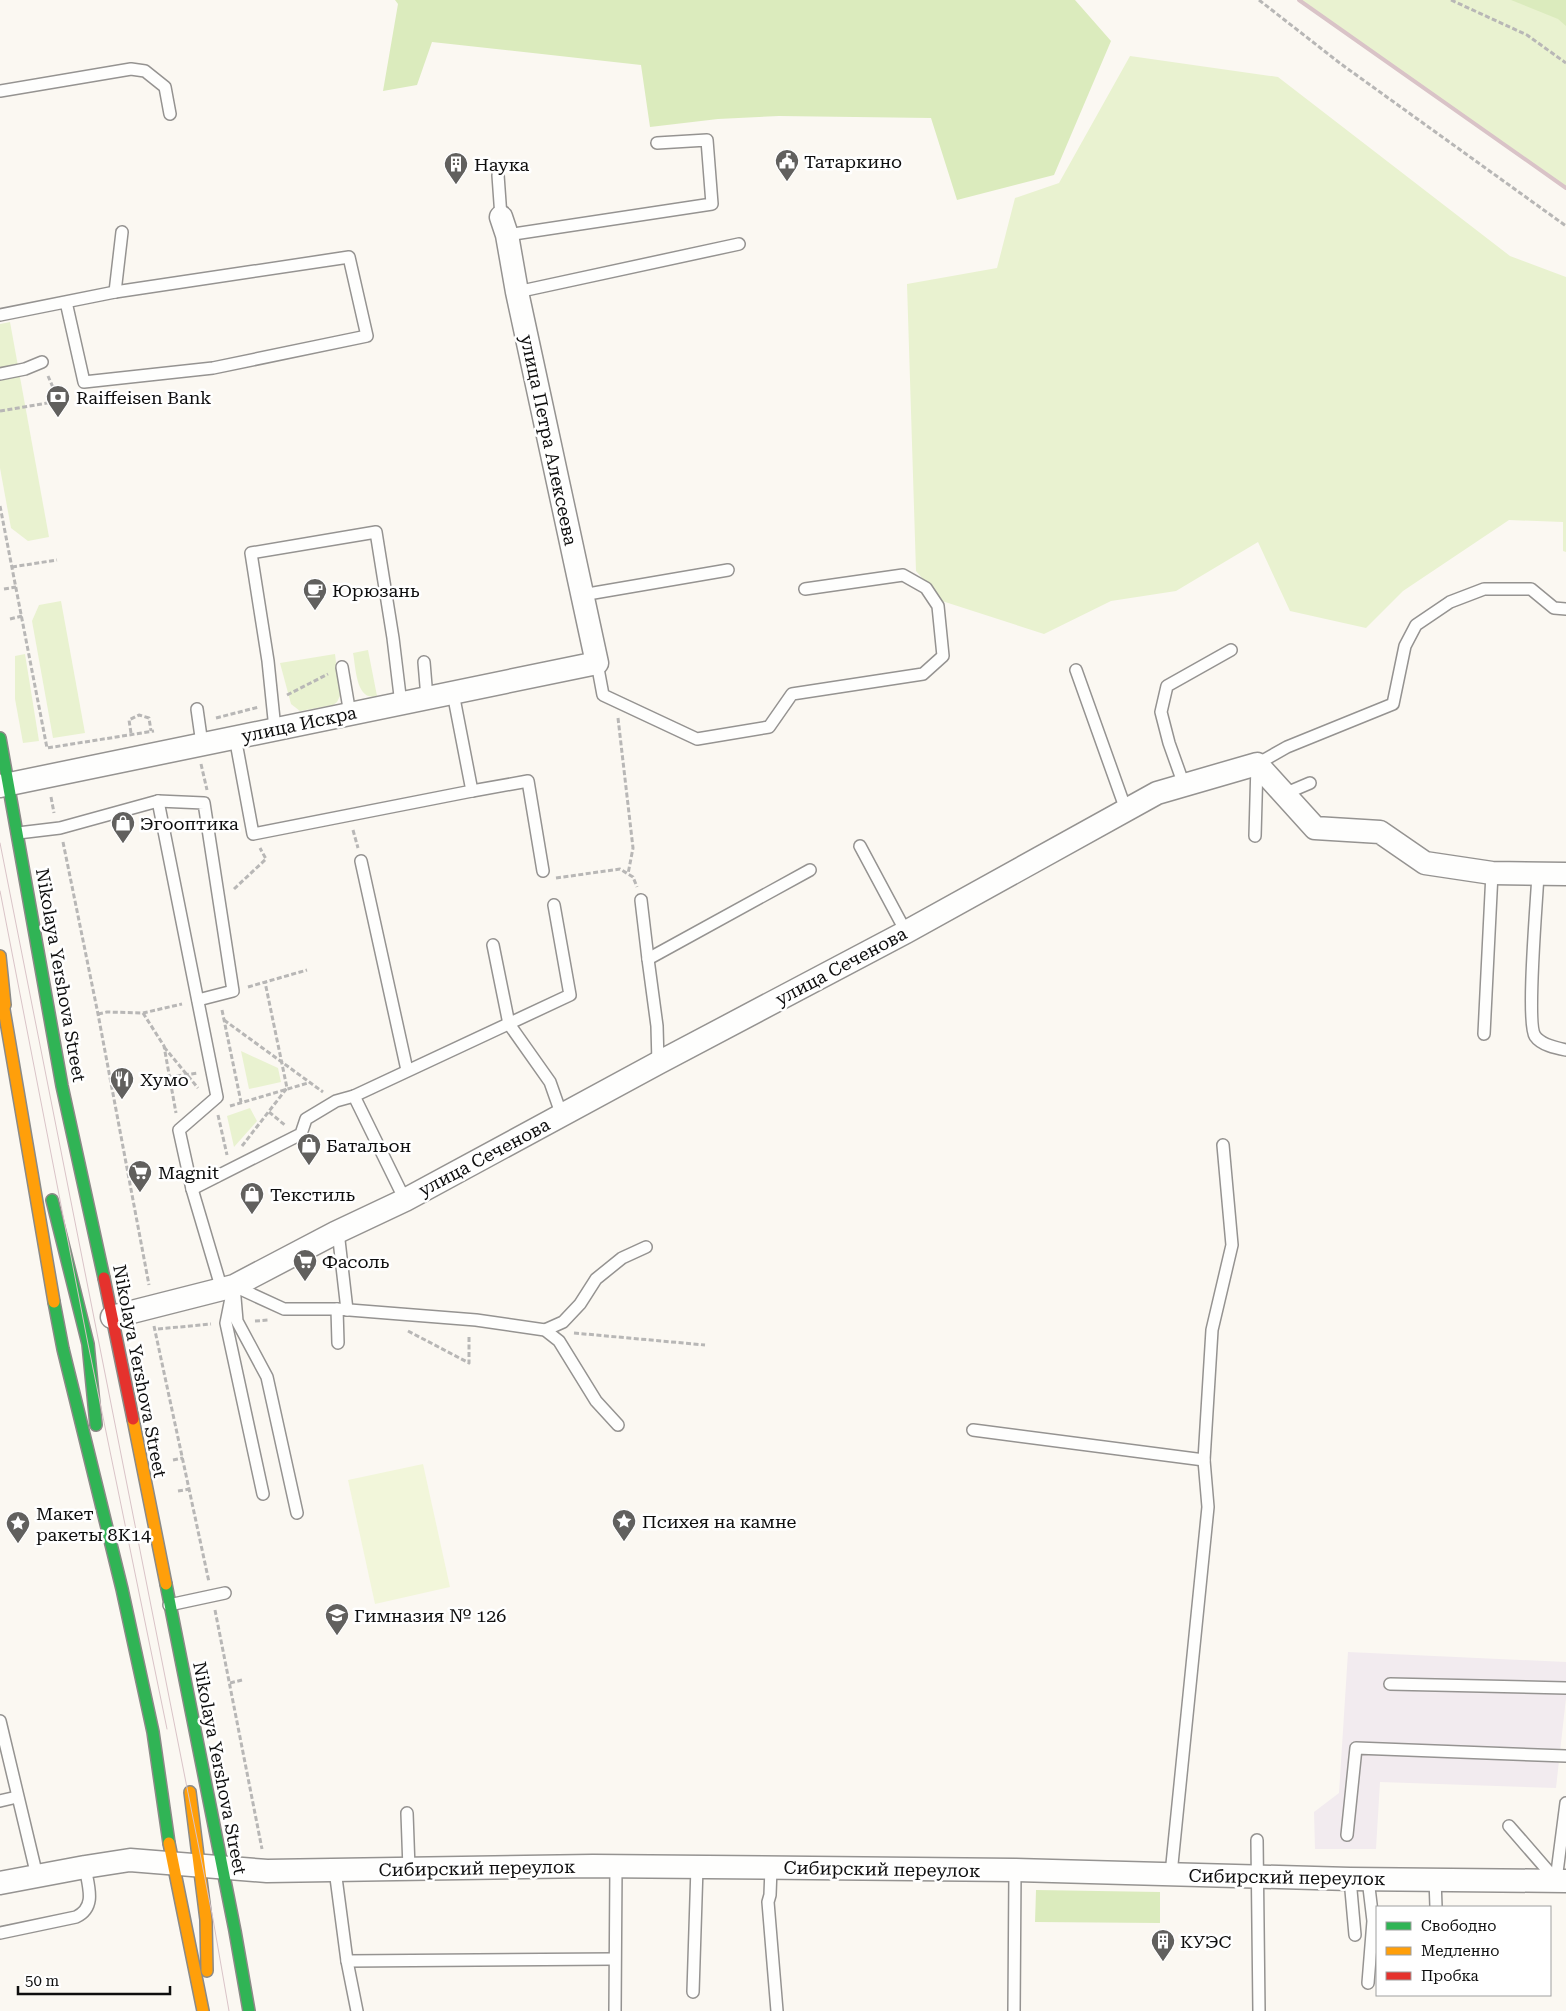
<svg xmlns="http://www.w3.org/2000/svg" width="1566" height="2011" viewBox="0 0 1566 2011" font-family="'Roboto Serif',serif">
  <rect width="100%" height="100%" fill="#fbf8f2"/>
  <!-- industrial -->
  <path fill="#f2ebef" d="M 1348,1652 L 1566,1662 L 1566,1698 L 1556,1788 L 1380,1782 L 1376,1849 L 1315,1849 L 1314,1812 L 1339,1793 Z"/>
  <!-- green -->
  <g fill="#e9f2d0">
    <path d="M 1299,0 L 1566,0 L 1566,188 Z"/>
    <path d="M 1130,56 L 1278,77 L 1510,256 L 1566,277 L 1566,552 L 1563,551 L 1563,522 L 1509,520 L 1403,591 L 1366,628 L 1290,611 L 1258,542 L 1176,591 L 1111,601 L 1044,634 L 942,601 L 916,571 L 907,284 L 997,268 L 1015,198 L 1059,183 Z"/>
    <path d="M 10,322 L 49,537 L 28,541 L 11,528 L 0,468 L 0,324 Z"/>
    <path d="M 61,601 L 85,733 L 53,738 L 32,621 L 39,605 Z"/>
    <path d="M 368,650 L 377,696 C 356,702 356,668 353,653 Z"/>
    <path d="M 25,654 L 39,741 L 23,743 L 15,699 L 15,656 Z"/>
    <path d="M 335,654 L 340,696 L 337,702 L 333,705 L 300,711 L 291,704 L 280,663 Z"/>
    <path d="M 241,1051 L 278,1068 L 281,1082 L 249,1089 Z"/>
    <path d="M 250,1108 L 257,1121 L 234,1147 L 227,1116 Z"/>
  </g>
  <!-- forest -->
  <g fill="#dbebbd">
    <path d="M 395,0 L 1075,0 L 1111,41 L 1054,175 L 957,200 L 931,118 L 779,116 L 718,119 L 650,127 L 641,65 L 432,42 L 417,85 L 383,91 L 398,4 Z"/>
    <path d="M 1511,0 L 1566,0 L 1566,26 L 1558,19 Z"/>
    <path d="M 1036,1890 L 1160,1892 L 1160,1923 L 1035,1922 Z"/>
  </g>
  <!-- pitch -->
  <path fill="#f2f6da" d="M 423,1464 L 450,1587 L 375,1604 L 348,1480 Z"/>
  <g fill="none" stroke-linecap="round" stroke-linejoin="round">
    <!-- lane casing -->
    <g stroke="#959391" stroke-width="14">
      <g id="lane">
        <path d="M 0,91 L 131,69 L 145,71 L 165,87 L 170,114"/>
        <path d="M 498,175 L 501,217"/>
        <path d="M 507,235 L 712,204 L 707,140 L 657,143"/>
        <path d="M 115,292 L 122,232"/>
        <path d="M 517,292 L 739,244"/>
        <path d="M 0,315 L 115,292 L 349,257 L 367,336 L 213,368 L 84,382 L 66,302"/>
        <path d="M 0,374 L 25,369 L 42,362"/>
        <path d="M 582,595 L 728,570"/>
        <path d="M 424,662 L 427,698"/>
        <path d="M 597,663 L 603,695 L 697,739 L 769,727 L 792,694 L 923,674 L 943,656 L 938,606 L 926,588 L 903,575 L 805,589"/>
        <path d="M 342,667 L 350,714"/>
        <path d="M 1076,670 L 1126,810"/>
        <path d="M 197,709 L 202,744"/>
        <path d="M 275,729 L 268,661 L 251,553 L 376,532 L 393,638 L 401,704"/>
        <path d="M 235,737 L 253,834 L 472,791 L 453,693"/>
        <path d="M 1184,785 L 1169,743 L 1161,712 L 1167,686 L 1231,650"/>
        <path d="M 472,791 L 528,781 L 543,871"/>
        <path d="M 1284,794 L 1310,783"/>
        <path d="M 158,801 L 217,1097 L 179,1130 L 192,1189 L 222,1290"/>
        <path d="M 18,833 L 60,828 L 158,801 L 204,803 L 233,991 L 198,1000"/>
        <path d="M 1255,836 L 1257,764 L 1287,747 L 1393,704 L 1405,646 L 1416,625 L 1450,602 L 1484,589 L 1531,589 L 1554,608 L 1566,609"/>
        <path d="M 860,846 L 906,932"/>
        <path d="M 361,861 L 407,1070"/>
        <path d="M 1538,874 C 1537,898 1526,1023 1535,1036 C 1541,1045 1556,1048 1566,1050"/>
        <path d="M 641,900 L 648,959"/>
        <path d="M 493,945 L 509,1024 L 550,1082 L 562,1116"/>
        <path d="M 1484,1034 L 1492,873"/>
        <path d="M 658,1063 L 657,1026 L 648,959 L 810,870"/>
        <path d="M 354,1096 L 570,995 L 554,905"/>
        <path d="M 192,1189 L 301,1134 L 306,1119 L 336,1101 L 354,1096 L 405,1200"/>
        <path d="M 335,1233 L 339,1240 L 347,1310"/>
        <path d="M 234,1286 L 284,1309 L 337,1309 L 476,1320 L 545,1330 L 559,1341 L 596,1401 L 618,1425"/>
        <path d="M 234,1286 L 237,1321 L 267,1377 L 297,1513"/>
        <path d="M 231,1298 L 226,1323 L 263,1494"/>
        <path d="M 337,1309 L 338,1343"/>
        <path d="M 545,1330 L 563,1322 L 580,1304 L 596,1279 L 622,1258 L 646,1247"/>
        <path d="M 973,1430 L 1204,1460"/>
        <path d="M 169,1605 L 225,1593"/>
        <path d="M 1390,1684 L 1566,1688"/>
        <path d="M 0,1721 L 37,1876"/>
        <path d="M 0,1801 L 17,1797"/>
        <path d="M 407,1813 L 409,1869"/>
        <path d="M 1509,1826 L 1556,1880"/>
        <path d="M 1347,1835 L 1356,1748 L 1566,1756"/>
        <path d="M 1257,1840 L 1259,2011"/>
        <path d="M 771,1868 L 770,1895 L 768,1902 L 777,2011"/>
        <path d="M 335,1870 L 347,1961 L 357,2011"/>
        <path d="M 1171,1874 L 1208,1507 L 1204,1460 L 1212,1330 L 1232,1245 L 1223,1145"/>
        <path d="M 1350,1879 L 1355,1935"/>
        <path d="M 1435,1879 L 1436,1907"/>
        <path d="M 1556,1880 L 1566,1803"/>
        <path d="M 0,1933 L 76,1917 C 97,1907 88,1886 85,1867"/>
        <path d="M 347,1961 L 614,1959"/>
        <path d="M 1368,1983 L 1373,1921 L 1368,1879"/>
        <path d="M 693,1992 L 697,1867"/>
        <path d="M 615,2011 L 616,1866"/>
        <path d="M 1014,2011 L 1015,1870"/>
      </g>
    </g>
    <!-- street casing -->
    <g stroke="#959391" stroke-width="25">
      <g id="street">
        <path d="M 0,786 L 597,663 L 517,292 L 507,235 L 501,217"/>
        <path d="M 112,1317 L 234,1286 L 335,1233 L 405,1200 L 658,1063 L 906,932 L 1157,793 L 1257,764 L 1315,828 L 1380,832 L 1425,863 L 1492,873 L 1566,874"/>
        <path d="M 0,1883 L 85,1867 L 130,1860 L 267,1871 L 593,1866 L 1015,1870 L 1350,1879 L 1566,1881"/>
      </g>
    </g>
    <!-- fast casing -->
    <g stroke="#8b8a87" stroke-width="14">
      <g id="fast">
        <path d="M 0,738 L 62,1086 L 104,1278"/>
        <path d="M 52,1200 L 88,1344 L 96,1425"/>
        <path d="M 54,1302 L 63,1349 L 122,1589 L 153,1732 L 169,1843"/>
        <path d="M 166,1584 L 235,1931 L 249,2011"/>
      </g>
    </g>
    <!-- slow casing -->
    <g stroke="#8b8a87" stroke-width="14">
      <g id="slow">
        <path d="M 0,956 L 5,1005"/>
        <path d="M 0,986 L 54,1302"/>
        <path d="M 133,1419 L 166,1584"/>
        <path d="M 190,1792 L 206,1920 L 207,1971"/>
        <path d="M 169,1843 L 203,2011"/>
      </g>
    </g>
    <!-- jam casing -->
    <g stroke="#8b8a87" stroke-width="14">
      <path id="jam" d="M 104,1278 L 133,1419"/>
    </g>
    <!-- path -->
    <g stroke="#b8b7b6" stroke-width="3" stroke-dasharray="5 2.5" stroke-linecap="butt">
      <path d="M 1259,0 L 1341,64 L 1566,226"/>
      <path d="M 1451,0 L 1527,35 L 1566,63"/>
      <path d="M 0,411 L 59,401 L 48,376"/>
      <path d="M 0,506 L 47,748 L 154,731"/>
      <path d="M 12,567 L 57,560"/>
      <path d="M 4,589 L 16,587"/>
      <path d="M 10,619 L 22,616"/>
      <path d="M 287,695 L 328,674"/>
      <path d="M 216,718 L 259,707"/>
      <path d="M 618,718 L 633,848 L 628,874"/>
      <path d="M 131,733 L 129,720 L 139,715 L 149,718 L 151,731"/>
      <path d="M 201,764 L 207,790"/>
      <path d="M 51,797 L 54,813"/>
      <path d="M 353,830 L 358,848"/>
      <path d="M 63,842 L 98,1014 L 149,1285"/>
      <path d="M 556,878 L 620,869 L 633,877 L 637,887"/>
      <path d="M 234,889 L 266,859 L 260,848"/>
      <path d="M 248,987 L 307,970"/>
      <path d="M 222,1010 L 241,1102"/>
      <path d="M 143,1013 L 164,1046 L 176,1113"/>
      <path d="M 98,1014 L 107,1012 L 143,1013 L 182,1004"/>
      <path d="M 224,1020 L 323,1092"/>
      <path d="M 164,1047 L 198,1088"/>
      <path d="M 169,1077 L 198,1073"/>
      <path d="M 230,1106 L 308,1083"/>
      <path d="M 269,1112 L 286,1126"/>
      <path d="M 218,1115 L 227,1155"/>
      <path d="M 242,1146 L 287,1088 L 265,982"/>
      <path d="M 255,1321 L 269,1320"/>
      <path d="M 154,1326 L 209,1582"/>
      <path d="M 158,1329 L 211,1324"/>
      <path d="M 408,1331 L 469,1363 L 469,1335"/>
      <path d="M 574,1333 L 705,1345"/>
      <path d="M 173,1460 L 183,1458"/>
      <path d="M 178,1491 L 190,1489"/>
      <path d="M 215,1610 L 262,1849"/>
      <path d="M 230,1683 L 242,1680"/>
    </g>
    <!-- lane -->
    <use href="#lane" stroke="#fefefd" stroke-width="11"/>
    <!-- street -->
    <use href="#street" stroke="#fefefd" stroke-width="22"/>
    <!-- fast -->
    <use href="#fast" stroke="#30b455" stroke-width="11"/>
    <!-- slow -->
    <use href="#slow" stroke="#ff9f0a" stroke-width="11"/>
    <!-- jam -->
    <use href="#jam" stroke="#e5322d" stroke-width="11"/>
    <!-- tram -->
    <g stroke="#d9c3c7" stroke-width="1">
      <path d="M 0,843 L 213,1919 L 229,2011"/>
      <path d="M 0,891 L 88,1344 L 167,1729"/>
    </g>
    <!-- rail -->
    <path stroke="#d9c3c7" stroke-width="4" d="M 1299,0 L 1566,188"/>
  </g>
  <!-- icons -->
  <defs>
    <g id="civic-pin" transform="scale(1.25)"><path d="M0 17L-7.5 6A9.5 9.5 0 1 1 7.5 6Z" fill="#61605e" stroke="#fff"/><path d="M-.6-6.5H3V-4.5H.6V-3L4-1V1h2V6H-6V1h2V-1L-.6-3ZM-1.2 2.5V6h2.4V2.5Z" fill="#fff"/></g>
    <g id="building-pin" transform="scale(1.25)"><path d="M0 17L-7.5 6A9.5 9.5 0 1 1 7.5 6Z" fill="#61605e" stroke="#fff"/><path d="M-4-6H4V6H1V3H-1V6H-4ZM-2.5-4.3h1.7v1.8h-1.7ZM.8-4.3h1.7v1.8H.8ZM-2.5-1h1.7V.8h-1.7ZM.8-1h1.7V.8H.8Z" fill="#fff"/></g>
    <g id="bank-pin" transform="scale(1.25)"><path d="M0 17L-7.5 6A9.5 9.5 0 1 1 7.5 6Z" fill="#61605e" stroke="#fff"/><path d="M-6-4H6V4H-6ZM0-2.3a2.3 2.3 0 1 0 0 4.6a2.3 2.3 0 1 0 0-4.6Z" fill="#fff"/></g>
    <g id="cafe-pin" transform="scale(1.25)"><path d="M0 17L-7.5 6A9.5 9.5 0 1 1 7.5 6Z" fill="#61605e" stroke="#fff"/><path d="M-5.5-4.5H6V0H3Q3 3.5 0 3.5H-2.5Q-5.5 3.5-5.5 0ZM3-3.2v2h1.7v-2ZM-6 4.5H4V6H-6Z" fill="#fff"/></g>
    <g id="shop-pin" transform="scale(1.25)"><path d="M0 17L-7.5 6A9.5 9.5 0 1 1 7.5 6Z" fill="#61605e" stroke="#fff"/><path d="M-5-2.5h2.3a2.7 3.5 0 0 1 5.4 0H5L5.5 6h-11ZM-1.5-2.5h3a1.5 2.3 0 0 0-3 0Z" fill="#fff"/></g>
    <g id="restaurant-pin" transform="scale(1.25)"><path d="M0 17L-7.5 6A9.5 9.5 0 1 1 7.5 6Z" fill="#61605e" stroke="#fff"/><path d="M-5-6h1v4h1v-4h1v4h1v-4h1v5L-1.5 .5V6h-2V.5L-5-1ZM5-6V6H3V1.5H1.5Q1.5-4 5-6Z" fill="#fff"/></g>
    <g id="supermarket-pin" transform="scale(1.25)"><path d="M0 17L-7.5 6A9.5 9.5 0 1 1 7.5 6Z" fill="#61605e" stroke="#fff"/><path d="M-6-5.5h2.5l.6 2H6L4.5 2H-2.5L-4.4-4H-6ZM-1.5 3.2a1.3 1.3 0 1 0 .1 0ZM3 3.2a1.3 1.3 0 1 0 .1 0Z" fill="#fff"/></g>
    <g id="sight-pin" transform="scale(1.25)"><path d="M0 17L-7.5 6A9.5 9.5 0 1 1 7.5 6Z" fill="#61605e" stroke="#fff"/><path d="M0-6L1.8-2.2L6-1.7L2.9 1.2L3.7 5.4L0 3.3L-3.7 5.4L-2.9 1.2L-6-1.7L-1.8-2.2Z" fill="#fff"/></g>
    <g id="school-pin" transform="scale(1.25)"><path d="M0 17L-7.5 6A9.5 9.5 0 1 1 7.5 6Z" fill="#61605e" stroke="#fff"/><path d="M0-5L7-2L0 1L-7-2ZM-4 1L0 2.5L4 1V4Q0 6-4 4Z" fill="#fff"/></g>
  </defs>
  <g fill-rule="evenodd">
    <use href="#civic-pin" x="787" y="161"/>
    <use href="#building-pin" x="456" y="164"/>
    <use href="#bank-pin" x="58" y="397"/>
    <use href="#cafe-pin" x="315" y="590"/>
    <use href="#shop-pin" x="123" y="823"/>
    <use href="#restaurant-pin" x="122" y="1079"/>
    <use href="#shop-pin" x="309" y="1145"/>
    <use href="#supermarket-pin" x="140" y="1172"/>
    <use href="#shop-pin" x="252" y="1194"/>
    <use href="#supermarket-pin" x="305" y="1261"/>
    <use href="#sight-pin" x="624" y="1521"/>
    <use href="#sight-pin" x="18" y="1523"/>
    <use href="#school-pin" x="337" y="1615"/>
    <use href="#building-pin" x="1163" y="1941"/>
  </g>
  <g text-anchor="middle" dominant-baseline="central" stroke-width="5" stroke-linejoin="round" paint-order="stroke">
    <!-- poi labels -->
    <g font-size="18" fill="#0e0e0e" stroke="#fff" text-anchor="start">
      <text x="804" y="161">Татаркино</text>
      <text x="474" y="164">Наука</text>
      <text x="76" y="397">Raiffeisen Bank</text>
      <text x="332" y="590">Юрюзань</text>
      <text x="140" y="823">Эгооптика</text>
      <text x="140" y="1079">Хумо</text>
      <text x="326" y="1145">Батальон</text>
      <text x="158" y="1172">Magnit</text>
      <text x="270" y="1194">Текстиль</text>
      <text x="322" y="1261">Фасоль</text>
      <text x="36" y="1513">Макет<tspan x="36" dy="21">ракеты 8К14</tspan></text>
      <text x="642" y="1521">Психея на камне</text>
      <text x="354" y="1615">Гимназия № 126</text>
      <text x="1180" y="1941">КУЭС</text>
    </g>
    <!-- street labels -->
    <g font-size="18" fill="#0e0e0e" stroke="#fff">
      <text transform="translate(549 440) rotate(78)">улица Петра Алексеева</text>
      <text transform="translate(299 724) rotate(-12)">улица Искра</text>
      <text transform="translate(841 966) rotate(-28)">улица Сеченова</text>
      <text transform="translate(61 975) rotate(80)">Nikolaya Yershova Street</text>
      <text transform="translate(484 1157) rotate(-28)">улица Сеченова</text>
      <text transform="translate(140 1371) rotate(79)">Nikolaya Yershova Street</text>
      <text transform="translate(220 1768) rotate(79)">Nikolaya Yershova Street</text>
      <text transform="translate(477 1868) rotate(-1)">Сибирский переулок</text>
      <text transform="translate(882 1869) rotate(1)">Сибирский переулок</text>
      <text transform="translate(1287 1877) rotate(1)">Сибирский переулок</text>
    </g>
  </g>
  <!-- legend -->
  <rect x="1376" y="1906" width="175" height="90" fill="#ffffff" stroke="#9f9f9f"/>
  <rect x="1386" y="1922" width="25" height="8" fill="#30b455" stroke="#9f9f9f"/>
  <text x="1421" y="1931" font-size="15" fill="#0e0e0e">Свободно</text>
  <rect x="1386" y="1947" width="25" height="8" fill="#ff9f0a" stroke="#9f9f9f"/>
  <text x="1421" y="1956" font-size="15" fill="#0e0e0e">Медленно</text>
  <rect x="1386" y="1972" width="25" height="8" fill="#e5322d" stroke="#9f9f9f"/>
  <text x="1421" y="1981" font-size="15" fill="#0e0e0e">Пробка</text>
  <!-- scale -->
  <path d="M18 1986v8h152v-8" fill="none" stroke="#0e0e0e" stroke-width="2.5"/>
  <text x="25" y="1986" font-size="15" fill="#0e0e0e" stroke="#ffffff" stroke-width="4" paint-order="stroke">50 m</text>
</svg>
